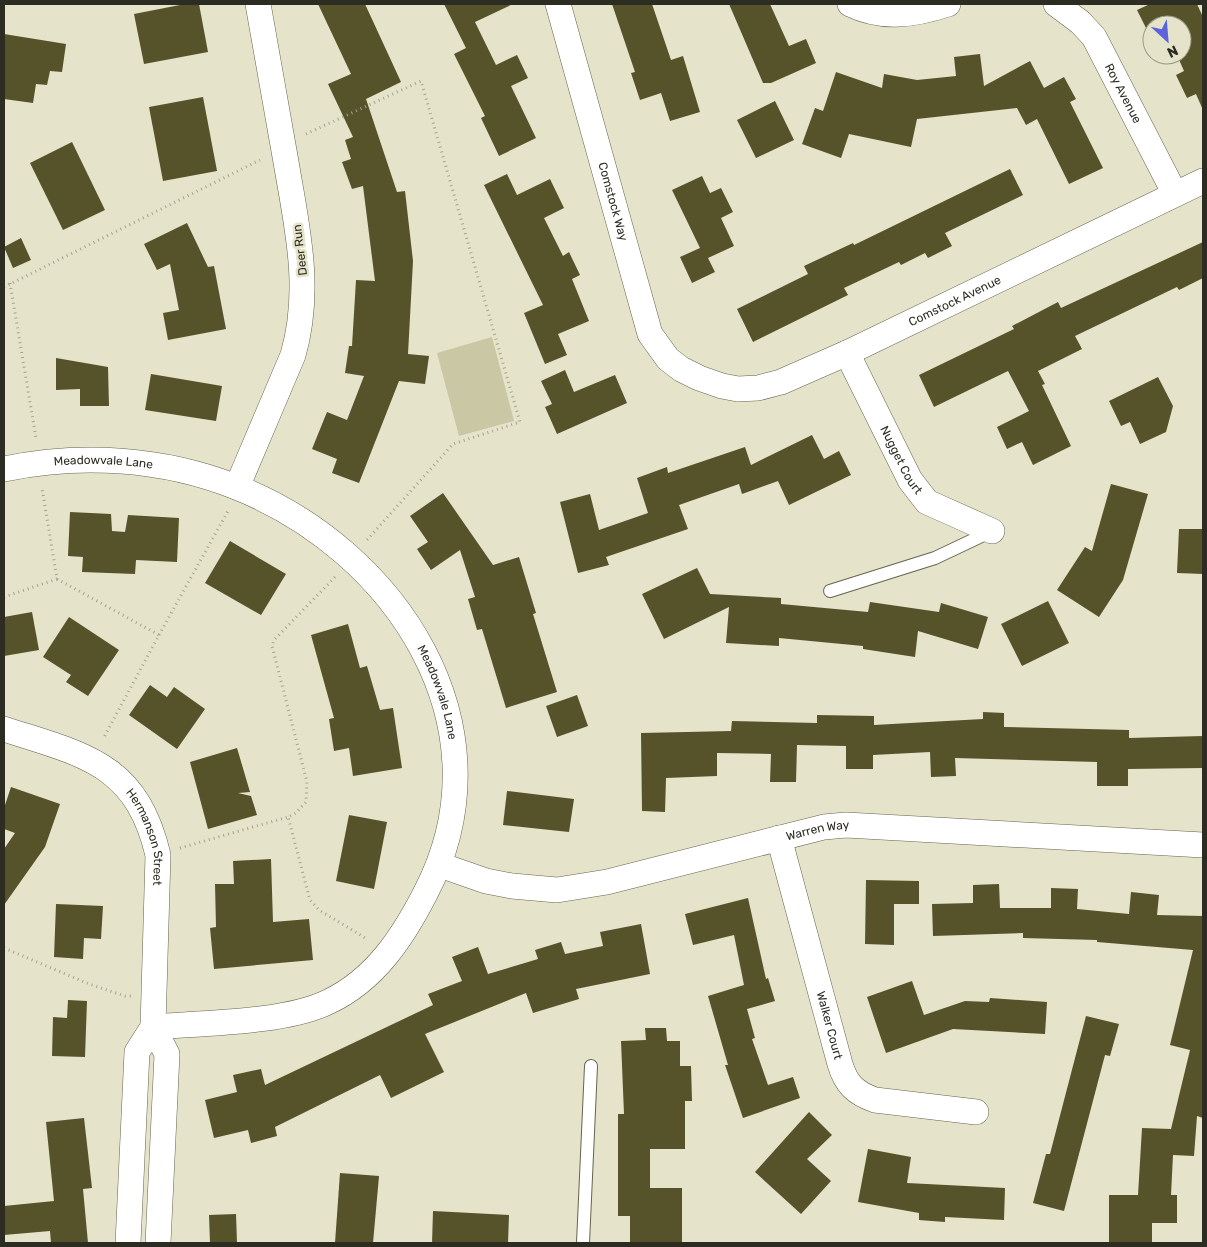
<svg xmlns="http://www.w3.org/2000/svg" width="1207" height="1247" viewBox="0 0 1207 1247" font-family="Rubik,sans-serif">
  <rect width="100%" height="100%" fill="#e5e3ca"/>
  <!-- green -->
  <path fill="#cac7a4" d="M 492,337 L 514,421 L 459,436 L 437,353 Z"/>
  <!-- building -->
  <g fill="#56522a">
    <path d="M 185,4 L 199,4 L 208,52 L 144,64 L 134,14 Z"/>
    <path d="M 318,4 L 365,4 L 401,82 L 366,99 L 397,192 L 405,191 L 413,261 L 408,354 L 429,356 L 425,384 L 399,381 L 359,483 L 332,473 L 337,459 L 312,449 L 327,412 L 347,420 L 364,376 L 345,373 L 349,346 L 352,346 L 356,280 L 375,281 L 363,186 L 352,189 L 342,162 L 351,159 L 345,140 L 353,137 L 328,84 L 351,74 Z"/>
    <path d="M 444,4 L 513,4 L 475,22 L 496,65 L 517,55 L 528,78 L 511,86 L 536,138 L 499,156 L 481,118 L 485,116 L 454,54 L 466,48 Z"/>
    <path d="M 612,4 L 652,4 L 671,60 L 683,56 L 700,112 L 670,121 L 661,93 L 640,100 L 631,73 L 635,72 Z"/>
    <path d="M 729,4 L 770,4 L 789,46 L 806,39 L 816,63 L 771,83 L 763,83 Z"/>
    <path d="M 1150,4 L 1197,4 L 1203,17 L 1203,110 L 1196,94 L 1187,98 L 1176,75 L 1184,71 L 1177,55 L 1182,55 L 1182,25 L 1152,25 L 1152,30 L 1148,32 L 1137,10 Z"/>
    <path d="M 4,34 L 66,44 L 62,72 L 50,71 L 47,85 L 36,84 L 33,103 L 4,99 Z"/>
    <path d="M 980,54 L 984,86 L 1030,61 L 1044,88 L 1064,77 L 1076,99 L 1070,102 L 1103,168 L 1069,184 L 1037,119 L 1026,125 L 1017,108 L 917,119 L 911,147 L 849,134 L 841,158 L 802,144 L 815,108 L 823,111 L 836,72 L 882,88 L 884,74 L 917,80 L 956,76 L 954,57 Z"/>
    <path d="M 203,97 L 217,171 L 163,181 L 149,107 Z"/>
    <path d="M 775,101 L 794,140 L 756,158 L 737,120 Z"/>
    <path d="M 72,142 L 105,210 L 63,230 L 30,163 Z"/>
    <path d="M 1010,169 L 1023,195 L 945,233 L 952,246 L 928,258 L 925,253 L 901,265 L 899,262 L 844,288 L 848,295 L 753,342 L 737,309 L 808,274 L 804,266 L 853,243 L 854,245 Z"/>
    <path d="M 507,174 L 517,195 L 550,179 L 564,208 L 544,218 L 563,256 L 569,252 L 580,275 L 572,279 L 589,321 L 558,334 L 567,355 L 545,364 L 524,313 L 543,305 L 484,185 Z"/>
    <path d="M 702,176 L 710,193 L 721,188 L 733,212 L 721,218 L 734,246 L 708,258 L 715,272 L 692,283 L 680,257 L 700,248 L 672,190 Z"/>
    <path d="M 187,223 L 208,267 L 214,266 L 226,329 L 168,340 L 163,313 L 179,310 L 170,264 L 157,270 L 144,244 Z"/>
    <path d="M 21,238 L 31,260 L 13,268 L 4,247 Z"/>
    <path d="M 1203,242 L 1203,278 L 1179,290 L 1177,287 L 1075,336 L 1082,349 L 1038,371 L 1045,384 L 1042,385 L 1071,446 L 1033,465 L 1022,442 L 1007,449 L 997,427 L 1029,411 L 1008,371 L 934,407 L 919,375 L 1014,329 L 1012,326 L 1058,302 L 1061,308 Z"/>
    <path d="M 56,358 L 108,367 L 109,406 L 80,406 L 80,389 L 56,390 Z"/>
    <path d="M 565,370 L 574,392 L 615,375 L 627,403 L 557,434 L 545,407 L 552,404 L 541,381 Z"/>
    <path d="M 151,374 L 222,386 L 216,421 L 145,410 Z"/>
    <path d="M 1158,377 L 1173,406 L 1166,432 L 1140,444 L 1130,422 L 1121,426 L 1109,401 Z"/>
    <path d="M 812,435 L 824,459 L 839,451 L 851,475 L 789,505 L 778,481 L 742,494 L 739,484 L 679,505 L 688,529 L 606,557 L 609,565 L 578,573 L 560,502 L 590,494 L 599,530 L 648,513 L 637,478 L 667,467 L 668,473 L 745,447 L 751,465 Z"/>
    <path d="M 1111,484 L 1148,494 L 1123,580 L 1099,617 L 1057,590 L 1085,547 L 1092,551 Z"/>
    <path d="M 443,493 L 493,565 L 519,557 L 536,613 L 533,614 L 557,692 L 506,708 L 482,629 L 477,630 L 468,599 L 475,597 L 460,550 L 431,570 L 417,549 L 428,542 L 410,516 Z"/>
    <path d="M 70,512 L 111,514 L 112,531 L 125,532 L 128,515 L 179,518 L 177,562 L 136,560 L 135,574 L 82,572 L 83,557 L 68,556 Z"/>
    <path d="M 1179,529 L 1203,529 L 1203,574 L 1177,573 Z"/>
    <path d="M 230,541 L 286,574 L 261,615 L 205,583 Z"/>
    <path d="M 697,568 L 710,594 L 781,598 L 781,604 L 868,612 L 870,602 L 939,612 L 941,603 L 988,617 L 978,649 L 918,631 L 915,657 L 863,649 L 863,646 L 779,638 L 779,646 L 726,643 L 729,607 L 664,639 L 642,594 Z"/>
    <path d="M 1048,601 L 1069,643 L 1022,666 L 1001,624 Z"/>
    <path d="M 32,612 L 39,650 L 4,656 L 4,617 Z"/>
    <path d="M 69,617 L 119,650 L 88,696 L 66,682 L 71,675 L 43,657 Z"/>
    <path d="M 348,624 L 360,668 L 367,666 L 380,710 L 393,708 L 402,768 L 353,776 L 349,748 L 334,751 L 329,719 L 334,718 L 311,635 Z"/>
    <path d="M 150,685 L 167,697 L 174,687 L 205,709 L 177,749 L 129,715 Z"/>
    <path d="M 577,695 L 588,726 L 557,737 L 546,706 Z"/>
    <path d="M 983,712 L 1004,713 L 1004,727 L 1129,730 L 1129,738 L 1203,736 L 1203,768 L 1128,769 L 1128,786 L 1097,786 L 1097,762 L 955,758 L 956,776 L 931,777 L 930,752 L 873,755 L 873,769 L 846,769 L 846,746 L 797,745 L 796,782 L 770,782 L 771,754 L 717,753 L 717,776 L 666,778 L 665,812 L 642,811 L 641,733 L 731,731 L 732,721 L 817,723 L 817,715 L 874,716 L 874,725 L 983,719 Z"/>
    <path d="M 237,748 L 250,792 L 238,793 L 251,796 L 257,815 L 208,829 L 190,762 Z"/>
    <path d="M 11,787 L 60,804 L 45,847 L 4,905 L 4,849 L 15,833 L 4,829 L 4,808 Z"/>
    <path d="M 507,791 L 574,799 L 569,832 L 503,825 Z"/>
    <path d="M 349,815 L 387,822 L 374,889 L 336,881 Z"/>
    <path d="M 271,859 L 273,922 L 309,919 L 313,960 L 214,969 L 210,928 L 216,927 L 215,884 L 234,884 L 233,861 Z"/>
    <path d="M 866,880 L 919,881 L 919,904 L 894,904 L 894,945 L 865,944 Z"/>
    <path d="M 999,884 L 1000,908 L 1051,908 L 1051,888 L 1078,889 L 1077,909 L 1129,914 L 1131,892 L 1159,895 L 1157,915 L 1203,916 L 1203,1118 L 1197,1116 L 1194,1156 L 1173,1155 L 1171,1195 L 1177,1195 L 1177,1223 L 1152,1223 L 1152,1243 L 1109,1243 L 1109,1195 L 1138,1195 L 1142,1128 L 1171,1129 L 1190,1050 L 1170,1045 L 1193,950 L 1097,942 L 1097,940 L 1023,938 L 1023,933 L 933,936 L 932,904 L 973,903 L 973,885 Z"/>
    <path d="M 748,898 L 766,979 L 768,978 L 775,1001 L 747,1009 L 755,1038 L 752,1039 L 768,1085 L 793,1077 L 800,1098 L 743,1118 L 725,1065 L 728,1065 L 708,996 L 744,985 L 734,935 L 693,945 L 685,914 Z"/>
    <path d="M 56,904 L 103,906 L 101,939 L 84,938 L 83,959 L 54,957 Z"/>
    <path d="M 641,924 L 650,974 L 576,989 L 579,999 L 533,1013 L 526,993 L 425,1034 L 444,1072 L 391,1098 L 380,1075 L 275,1127 L 277,1136 L 251,1143 L 248,1130 L 214,1138 L 205,1100 L 237,1092 L 233,1075 L 261,1069 L 265,1085 L 433,1005 L 428,994 L 462,981 L 452,957 L 478,947 L 488,974 L 538,959 L 535,950 L 561,942 L 565,954 L 603,946 L 600,932 Z"/>
    <path d="M 912,981 L 924,1015 L 965,1001 L 989,1002 L 990,998 L 1047,1002 L 1045,1034 L 953,1029 L 886,1053 L 867,997 Z"/>
    <path d="M 68,1000 L 87,1001 L 85,1057 L 52,1056 L 53,1017 L 67,1018 Z"/>
    <path d="M 1086,1016 L 1119,1024 L 1110,1056 L 1105,1055 L 1064,1211 L 1033,1203 L 1046,1154 L 1050,1154 Z"/>
    <path d="M 645,1028 L 666,1028 L 667,1041 L 680,1041 L 680,1066 L 691,1066 L 692,1101 L 685,1101 L 685,1149 L 650,1149 L 650,1188 L 682,1188 L 682,1242 L 630,1242 L 630,1216 L 618,1216 L 618,1114 L 624,1114 L 621,1041 L 646,1040 Z"/>
    <path d="M 809,1112 L 832,1135 L 807,1159 L 831,1181 L 801,1214 L 755,1172 Z"/>
    <path d="M 84,1118 L 92,1188 L 83,1189 L 88,1243 L 51,1243 L 50,1231 L 4,1235 L 4,1206 L 54,1201 L 46,1122 Z"/>
    <path d="M 868,1149 L 911,1157 L 907,1183 L 1005,1188 L 1004,1220 L 945,1217 L 945,1222 L 919,1220 L 919,1213 L 858,1202 Z"/>
    <path d="M 340,1173 L 379,1176 L 373,1243 L 335,1243 Z"/>
    <path d="M 433,1211 L 509,1215 L 508,1243 L 432,1243 Z"/>
    <path d="M 236,1214 L 237,1243 L 210,1243 L 209,1215 Z"/>
  </g>
  <g fill="none" stroke-linecap="round" stroke-linejoin="round">
    <!-- service casing -->
    <g stroke="#66644f" stroke-width="14">
      <g id="service">
        <path d="M 830,591 L 935,558 L 992,531"/>
        <path d="M 583,1243 L 591,1066"/>
      </g>
    </g>
    <!-- minor casing -->
    <g stroke="#66644f" stroke-width="26">
      <g id="minor">
        <path id="s1" d="M 558,4 L 650,334 L 668,359 L 681,369 L 699,378 L 722,386 L 738,389 L 758,388 L 781,382 L 847,353 L 1203,181"/>
        <path d="M 850,4 C 883,20 914,15 948,4"/>
        <path id="s2" d="M 1056,4 L 1080,22 L 1094,37 L 1175,194"/>
        <path id="s3" d="M 847,353 L 910,480 L 927,502 L 992,531"/>
        <path id="s4" d="M 4,469 C 81,453 163,458 236,487 C 396,550 512,726 426,892 C 403,937 375,980 328,1002 C 285,1023 202,1023 153,1027"/>
        <path d="M 237,487 L 293,355 C 312,289 297,227 286,162 C 277,109 267,57 258,4"/>
        <path id="s5" d="M 4,729 C 83,755 136,762 158,855 L 153,1027 L 167,1054 L 158,1243"/>
        <path id="s6" d="M 779,838 L 840,1064 C 846,1084 855,1093 875,1100 L 976,1112"/>
        <path id="s7" d="M 440,865 L 486,881 L 512,886 L 557,890 L 607,882 L 824,827 L 846,825 L 1203,845"/>
        <path d="M 128,1243 L 137,1052 L 153,1027"/>
      </g>
    </g>
    <!-- path -->
    <g stroke="#a5a390" stroke-width="3" stroke-dasharray="1 4" stroke-linecap="butt">
      <path d="M 306,134 L 421,81 L 520,422 L 453,444 L 366,541"/>
      <path d="M 10,283 L 36,438"/>
      <path d="M 4,287 L 260,160"/>
      <path d="M 335,577 L 274,640 L 272,646 L 307,782 L 306,802 L 296,813 L 288,817 L 310,900 L 319,910 L 367,939"/>
      <path d="M 57,579 L 159,635 L 103,739"/>
      <path d="M 4,597 L 57,579 L 42,488"/>
      <path d="M 159,635 L 228,511"/>
      <path d="M 180,848 L 288,817"/>
      <path d="M 4,948 L 89,984 L 125,996 L 131,996"/>
    </g>
    <!-- service -->
    <use href="#service" stroke="#fff" stroke-width="12"/>
    <!-- minor -->
    <use href="#minor" stroke="#fff" stroke-width="25"/>
  </g>
  <g text-anchor="middle" dominant-baseline="central" stroke-width="5" stroke-linejoin="round" paint-order="stroke">
    <!-- street labels -->
    <g font-size="12" fill="#2d2c23" stroke="#e5e3ca">
      <text stroke="none"><textPath href="#s2" startOffset="114">Roy Avenue</textPath></text>
      <text stroke="none"><textPath href="#s1" startOffset="205">Comstock Way</textPath></text>
      <text transform="translate(300 250) rotate(-97)">Deer Run</text>
      <text stroke="none"><textPath href="#s1" startOffset="686">Comstock Avenue</textPath></text>
      <text stroke="none"><textPath href="#s3" startOffset="120">Nugget Court</textPath></text>
      <text stroke="none"><textPath href="#s4" startOffset="100">Meadowvale Lane</textPath></text>
      <text stroke="none"><textPath href="#s4" startOffset="534">Meadowvale Lane</textPath></text>
      <text stroke="none"><textPath href="#s7" startOffset="388">Warren Way</textPath></text>
      <text stroke="none"><textPath href="#s5" startOffset="192">Hermanson Street</textPath></text>
      <text stroke="none"><textPath href="#s6" startOffset="194">Walker Court</textPath></text>
    </g>
  </g>
  <!-- border -->
  <rect width="1207" height="1247" fill="none" stroke="#2d2c23" stroke-width="10"/>
  <!-- north arrow -->
  <g transform="translate(1167 40) rotate(154)"><circle r="24" fill="#e5e3ca" stroke="#9b9a87"/>
  <path d="M0-4L9 19L0 12L-9 19Z" fill="#5c63db"/>
  <text y="-8" font-size="14" font-weight="bold" text-anchor="middle" fill="#2d2c23">N</text>
  </g>
</svg>
